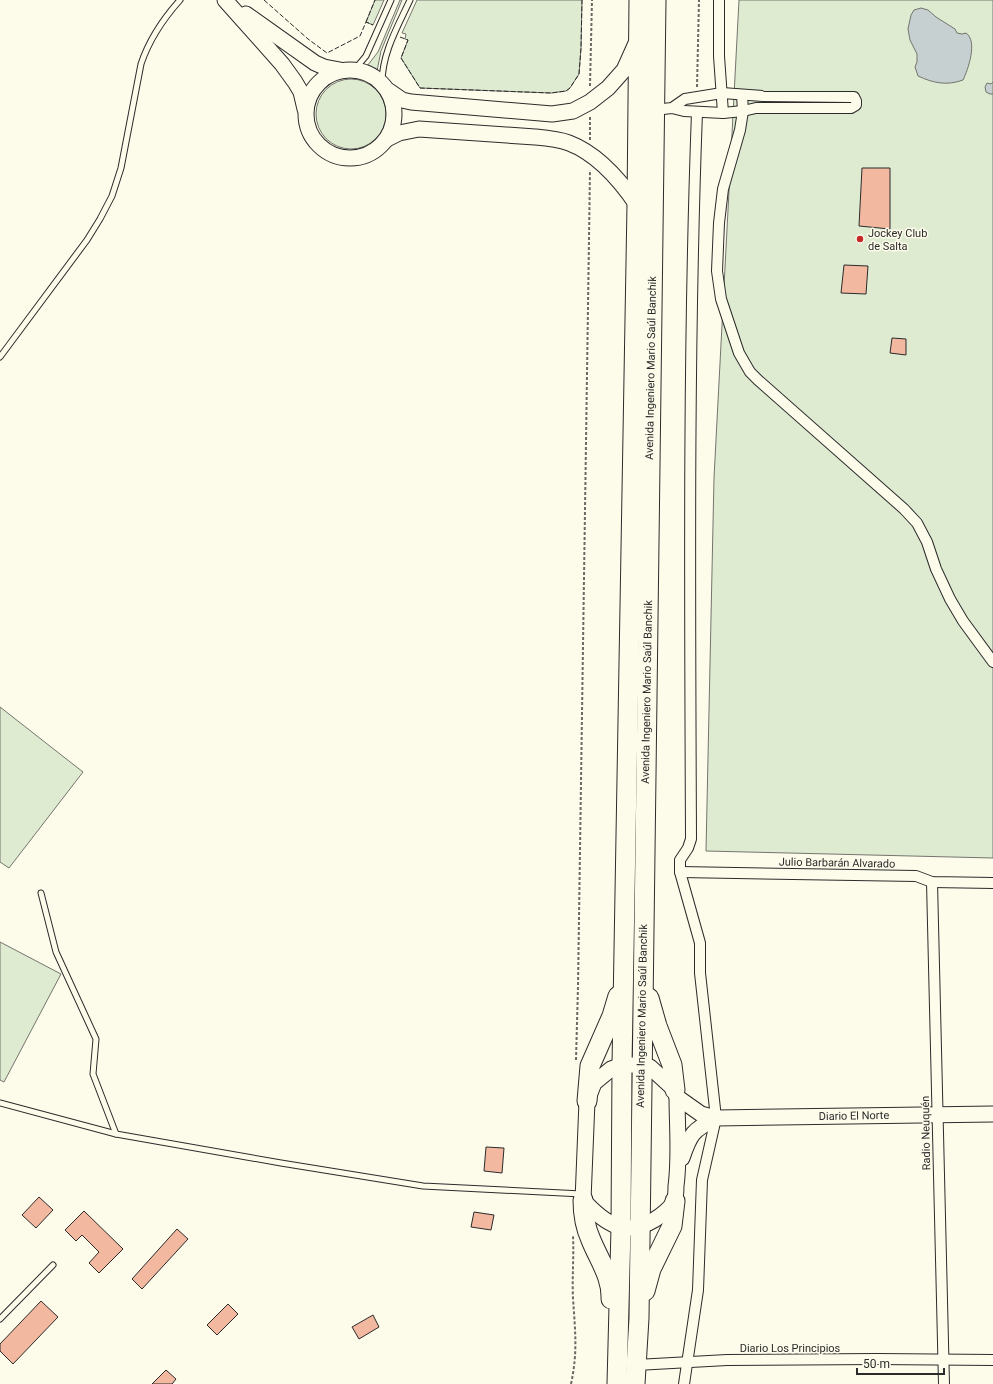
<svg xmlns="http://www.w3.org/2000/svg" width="993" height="1384" viewBox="0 0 993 1384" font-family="Roboto,sans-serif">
  <rect width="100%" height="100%" fill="#fdfbea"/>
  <!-- green -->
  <g fill="#deebd1" stroke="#74746e">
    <path d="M 375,0 L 384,0 L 373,25 L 366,22 Z"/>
    <path d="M 400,0 L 402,0 L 381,51 L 377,71 L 367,66 L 378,52 Z"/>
    <path d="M 417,0 L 582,0 L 581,48 L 579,74 L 570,88 L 566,91 L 551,93 L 420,88 L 401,58 L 408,40 L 405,39 L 406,34 L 402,33 Z"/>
    <path d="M 739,0 L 993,0 L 993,858 L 706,851 L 714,478 Z"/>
    <circle cx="351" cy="114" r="35"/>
    <path d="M 0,707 L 83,772 L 9,868 L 0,862 Z"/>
    <path d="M 0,942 L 61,974 L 4,1082 L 0,1080 Z"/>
  </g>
  <!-- water -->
  <g fill="#c7d0d0" stroke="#74746e">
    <path d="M 921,8 L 928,10 L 936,17 L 955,29 L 957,33 L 962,34 L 966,33 C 978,41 968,70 963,80 C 947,86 933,83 918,76 L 915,67 L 917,62 L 917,54 L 910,40 L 908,29 L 911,15 L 914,10 Z"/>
    <path d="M 993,82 L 993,94 L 990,94 L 986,92 L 985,87 L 987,83 L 991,84 Z"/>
  </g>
  <!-- building -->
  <g fill="#f2b8a0" stroke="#2b2b2b">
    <path d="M 862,168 L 890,168 L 890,229 L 859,226 Z"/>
    <path d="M 844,265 L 868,266 L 866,294 L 841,293 Z"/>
    <path d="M 892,338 L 906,339 L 906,355 L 890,353 Z"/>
    <path d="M 486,1147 L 504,1148 L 502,1173 L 484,1171 Z"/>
    <path d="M 39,1197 L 53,1210 L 36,1228 L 22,1215 Z"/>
    <path d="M 84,1211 L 123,1249 L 99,1273 L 89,1263 L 99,1252 L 82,1235 L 76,1241 L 65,1230 Z"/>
    <path d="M 474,1212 L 494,1215 L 491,1230 L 471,1227 Z"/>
    <path d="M 177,1229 L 188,1239 L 142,1289 L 132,1279 Z"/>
    <path d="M 41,1301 L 58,1317 L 13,1364 L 0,1351 L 0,1344 Z"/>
    <path d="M 228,1304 L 238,1314 L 217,1335 L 207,1325 Z"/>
    <path d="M 373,1315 L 379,1327 L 359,1339 L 352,1327 Z"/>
    <path d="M 166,1370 L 176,1379 L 172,1384 L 152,1384 Z"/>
  </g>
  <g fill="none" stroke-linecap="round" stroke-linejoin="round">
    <!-- lane casing -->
    <g stroke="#2b2b2b" stroke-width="7">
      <g id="lane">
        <path d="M 355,69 L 366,56 L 391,0"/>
        <path d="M 382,83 C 382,53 398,26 410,0"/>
        <path d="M 0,357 L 87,240 L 100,219 L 112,196 L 121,168 L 141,64 C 149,40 163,19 180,0"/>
        <path d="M 41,893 L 56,952 L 96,1039 L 93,1074 L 116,1134"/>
        <path d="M 0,1103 L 116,1134 L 281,1163 L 423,1186 L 582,1194"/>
        <path d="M 0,1319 L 53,1265"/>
      </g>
    </g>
    <!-- street casing -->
    <g stroke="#2b2b2b" stroke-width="12">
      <g id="street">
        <path d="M 719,0 L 719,56 L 723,113"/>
        <path d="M 742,95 L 743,111 L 740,130 L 723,189 L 719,223 L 717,271 L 721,299 L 739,353 L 750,372 L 758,380 L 904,509 L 917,523 L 927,542 L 936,569 L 950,599 L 963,621 L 993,662"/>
        <path d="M 654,110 L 672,108 L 684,111 L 723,113 L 743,111 L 756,108 L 851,108 L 856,105 L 856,101 L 854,97 L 850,97 L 763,96 L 722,93 L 685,99 L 672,108"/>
        <path d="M 680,872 L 916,876 L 932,882 L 993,883"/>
        <path d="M 932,882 L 944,1384"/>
        <path d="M 636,1365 L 727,1360 L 877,1359 L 993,1360"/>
        <path d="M 684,1384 L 698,1290 L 702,1180 L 716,1118 L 700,973 L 700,943 L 680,872 L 680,860 L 688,848 L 691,839 C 690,597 688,355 697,112"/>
      </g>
    </g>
    <!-- secondary casing -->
    <g stroke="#2b2b2b" stroke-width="17">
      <g id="secondary">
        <path d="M 225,0 L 282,64 L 295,82 L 301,92 L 305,109"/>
        <path d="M 246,14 L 315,63 L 324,67 L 340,70"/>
        <circle cx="350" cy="114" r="44"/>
        <path d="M 389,91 L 402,100 L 411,102 L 552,114 L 573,111 L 590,102 L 608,88 L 624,70 L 637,41"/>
        <path d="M 387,139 L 399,133 L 419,129 L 535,137 C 546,138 558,139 569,143 C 598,154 620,180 637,205"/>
        <path d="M 622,1065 L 642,1065 L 650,1067 L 675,1090 L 677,1097 C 677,1126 680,1156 676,1186 C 676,1190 676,1197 674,1201 C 671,1208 661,1216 654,1220 C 625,1238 604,1223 583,1200 L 587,1101 L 594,1083 L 611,1069 Z"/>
        <path d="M 677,1097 L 701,1114 L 716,1118 L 993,1114"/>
        <path d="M 682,1158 C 690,1134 693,1130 716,1118"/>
      </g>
    </g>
    <!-- highway casing -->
    <g stroke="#2b2b2b" stroke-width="21">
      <g id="highway">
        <path d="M 649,998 L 657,1026 L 672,1065 L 675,1090"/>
        <path d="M 587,1101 L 590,1066 L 612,1016 L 618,996"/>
        <path d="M 583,1200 C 583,1215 585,1227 591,1240 C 599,1260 612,1277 611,1299"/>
        <path d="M 645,1291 L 651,1269 L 672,1226 L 675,1201"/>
        <path d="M 617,1384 L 621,1228 L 622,1065 L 637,205 L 639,0"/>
        <path d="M 635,1384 L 639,1318 L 656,0"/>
      </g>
    </g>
    <!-- path -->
    <g stroke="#6a6964" stroke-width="2" stroke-dasharray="3 2" stroke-linecap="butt">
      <path d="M 590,86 L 592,0"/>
      <path d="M 697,87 L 699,0"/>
      <path d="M 590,140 L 590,116"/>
      <path d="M 576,1060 L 578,986 L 590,170"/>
      <path d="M 571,1384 C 578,1352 575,1330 573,1298 C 572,1277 574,1256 573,1236"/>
    </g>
    <!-- lane -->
    <use href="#lane" stroke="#fdfbea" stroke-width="5"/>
    <!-- street -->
    <use href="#street" stroke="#fdfbea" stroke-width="10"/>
    <!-- secondary -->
    <use href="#secondary" stroke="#fdfbea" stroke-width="15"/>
    <!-- highway -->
    <use href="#highway" stroke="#fdfbea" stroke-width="19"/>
    <!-- fence -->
    <g stroke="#2b2b2b" stroke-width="1" stroke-dasharray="5 2" stroke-linecap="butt">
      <path d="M 264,0 L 308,39 L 327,53 L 360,36 L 366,22 L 373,25"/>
      <path d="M 366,22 L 375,0"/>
      <path d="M 400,37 L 408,40 L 401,58 L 420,88 L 551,93 L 566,91 L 570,88 L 579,74 L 581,48 L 582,0"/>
    </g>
  </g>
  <!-- markers -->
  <circle fill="#c62828" stroke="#fdfbea" stroke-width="1.5" cx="860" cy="239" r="4"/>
  <g text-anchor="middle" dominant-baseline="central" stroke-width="3" stroke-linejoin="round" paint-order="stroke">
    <!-- poi labels -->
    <g font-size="11" fill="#2b2b2b" stroke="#fdfbea" text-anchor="start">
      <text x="868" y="233">Jockey Club<tspan x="868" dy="13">de Salta</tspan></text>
    </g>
    <!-- street labels -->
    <g font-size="11" fill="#2b2b2b" stroke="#fdfbea">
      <text transform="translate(651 368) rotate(-89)">Avenida Ingeniero Mario Saúl Banchik</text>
      <text transform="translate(647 692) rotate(-89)">Avenida Ingeniero Mario Saúl Banchik</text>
      <text transform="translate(837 863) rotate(1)">Julio Barbarán Alvarado</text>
      <text transform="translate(642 1016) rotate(-89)">Avenida Ingeniero Mario Saúl Banchik</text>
      <text transform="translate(854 1116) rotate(-1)">Diario El Norte</text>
      <text transform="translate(926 1133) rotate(-91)">Radio Neuquén</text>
      <text x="790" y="1348">Diario Los Principios</text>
    </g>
  </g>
  <!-- scale -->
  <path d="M857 1368v6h87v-6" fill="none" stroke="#2b2b2b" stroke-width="2"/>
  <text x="863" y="1368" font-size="12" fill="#2b2b2b" stroke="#fdfbea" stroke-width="3" paint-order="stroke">50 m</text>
</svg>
